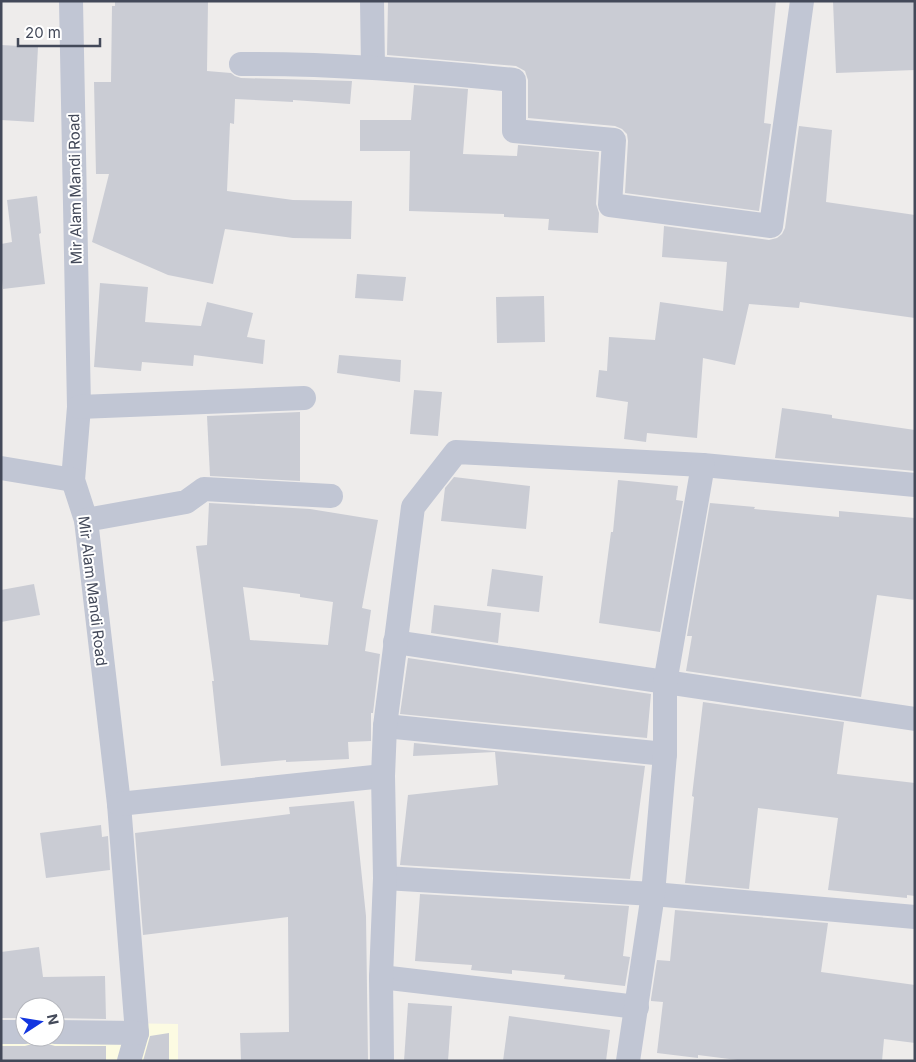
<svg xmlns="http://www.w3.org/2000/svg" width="916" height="1062" viewBox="0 0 916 1062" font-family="Inter,sans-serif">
  <rect width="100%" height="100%" fill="#eeeceb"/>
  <!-- commercial -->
  <path fill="#fcfbe2" d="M 1,1021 L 25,1037 L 55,1037 L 55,1022 L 178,1024 L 178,1061 L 1,1061 Z"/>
  <!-- building -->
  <g fill="#caccd4" fill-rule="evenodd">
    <path d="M 115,1 L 208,1 L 207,71 L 231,73 L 235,76 L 241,78 L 352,81 L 350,104 L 293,100 L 293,102 L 235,99 L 234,124 L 230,123 L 227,191 L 293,200 L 352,201 L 351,239 L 293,238 L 225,229 L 213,284 L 168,275 L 92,242 L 109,174 L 96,174 L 94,82 L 111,82 L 112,6 L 115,6 Z"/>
    <path d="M 388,1 L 776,1 L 764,123 L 771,124 L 759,211 L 625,193 L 628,141 L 627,134 L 622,129 L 615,126 L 528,118 L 528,80 L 525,71 L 516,66 L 387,55 Z"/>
    <path d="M 833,1 L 915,1 L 915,70 L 836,73 Z"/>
    <path d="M 1,45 L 38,47 L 34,122 L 1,120 Z"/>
    <path d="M 414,85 L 468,89 L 463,154 L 517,156 L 518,145 L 599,152 L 596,204 L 599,213 L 598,233 L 548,230 L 549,219 L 504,217 L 504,214 L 409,211 L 410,151 L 360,151 L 360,120 L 411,120 Z"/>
    <path d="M 799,126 L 832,130 L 826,202 L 915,215 L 915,318 L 800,302 L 799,308 L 749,304 L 735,365 L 703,358 L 697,438 L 647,433 L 646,442 L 624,439 L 628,402 L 596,397 L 599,370 L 607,371 L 609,337 L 655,340 L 660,302 L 723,311 L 727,262 L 662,257 L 664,226 L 769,240 L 777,238 L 782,234 L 785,228 Z"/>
    <path d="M 37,196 L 41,233 L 39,234 L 45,284 L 3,289 L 1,270 L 1,244 L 12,242 L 7,200 Z"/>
    <path d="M 357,274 L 406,277 L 403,301 L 355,298 Z"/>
    <path d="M 100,283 L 148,287 L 145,322 L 201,326 L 207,302 L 253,313 L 247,337 L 265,340 L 263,364 L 194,355 L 193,366 L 142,362 L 141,371 L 94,367 Z"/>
    <path d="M 544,296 L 545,342 L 497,343 L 496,297 Z"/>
    <path d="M 339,355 L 401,360 L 400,382 L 337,373 Z"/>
    <path d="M 414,390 L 442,392 L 438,436 L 410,434 Z"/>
    <path d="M 782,408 L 832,415 L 832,418 L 915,430 L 915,471 L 775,458 Z"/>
    <path d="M 300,412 L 300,481 L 210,476 L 207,416 Z"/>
    <path d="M 454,477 L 530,486 L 526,529 L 441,521 L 445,488 Z"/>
    <path d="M 618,480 L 678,486 L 676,500 L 683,501 L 660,632 L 599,623 L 611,532 L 613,532 Z"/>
    <path d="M 209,503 L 310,509 L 378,520 L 362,608 L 371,610 L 365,651 L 380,654 L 373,713 L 371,713 L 371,741 L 348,742 L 349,759 L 286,762 L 286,760 L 221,766 L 212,681 L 214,681 L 196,546 L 207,545 ZM 243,587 L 300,594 L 300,597 L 333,602 L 328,645 L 250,640 Z"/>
    <path d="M 710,503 L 755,507 L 754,509 L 839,517 L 839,511 L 915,518 L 915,600 L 877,595 L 861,697 L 686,671 L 692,636 L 687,636 Z"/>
    <path d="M 492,569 L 543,576 L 539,612 L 487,606 Z"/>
    <path d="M 34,584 L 40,615 L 1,622 L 1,590 Z"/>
    <path d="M 434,605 L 501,613 L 498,643 L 431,633 Z"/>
    <path d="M 408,658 L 651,694 L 647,738 L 400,714 Z"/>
    <path d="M 703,702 L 844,722 L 837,774 L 915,783 L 915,896 L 907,895 L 907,898 L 828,890 L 838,818 L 758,808 L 749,889 L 685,883 L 694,797 L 692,796 Z"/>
    <path d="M 414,743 L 645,766 L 630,879 L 400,865 L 408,795 L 498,785 L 495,752 L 413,756 Z"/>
    <path d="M 354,801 L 366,916 L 368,1061 L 241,1061 L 240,1033 L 289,1032 L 288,917 L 143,935 L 135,833 L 290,814 L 289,807 Z"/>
    <path d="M 101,825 L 102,837 L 108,836 L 110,870 L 46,878 L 40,833 Z"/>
    <path d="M 420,894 L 629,906 L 623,956 L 630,957 L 625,986 L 564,979 L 565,975 L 512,970 L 512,974 L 471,970 L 472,965 L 415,961 Z"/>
    <path d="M 675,910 L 828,923 L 821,972 L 915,985 L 915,1043 L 884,1039 L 882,1061 L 745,1061 L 698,1055 L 698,1058 L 657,1053 L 663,1002 L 651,1001 L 651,999 L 657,960 L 670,961 Z"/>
    <path d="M 39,947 L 43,977 L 105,976 L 106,1019 L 55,1018 L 55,1007 L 25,1007 L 25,1018 L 1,1018 L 1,952 Z"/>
    <path d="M 408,1003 L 452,1006 L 448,1061 L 404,1061 Z"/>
    <path d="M 509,1016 L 610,1030 L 606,1061 L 503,1061 Z"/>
    <path d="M 169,1033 L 169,1061 L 143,1061 L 150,1036 Z"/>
    <path d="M 37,1037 L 42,1037 L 48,1044 L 55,1046 L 106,1046 L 106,1061 L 1,1061 L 1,1046 L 25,1046 L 32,1044 Z"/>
  </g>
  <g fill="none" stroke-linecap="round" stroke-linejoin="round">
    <!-- street -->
    <g stroke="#c1c6d4" stroke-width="24">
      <path d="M 71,1 L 79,407 L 73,480 L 86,520 L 119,804 L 137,1033 L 129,1061"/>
      <path d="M 372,1 L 373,67"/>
      <path d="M 241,64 C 332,63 423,71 514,80 L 514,131 L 614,140 L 610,205 L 771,226 L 802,1"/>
      <path d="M 79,407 L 304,398"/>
      <path d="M 1,468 L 73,480"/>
      <path d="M 86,520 L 186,502 L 204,489 L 331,496"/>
      <path d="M 395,642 L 915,719"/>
      <path d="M 385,726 L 665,754"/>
      <path d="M 119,804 L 383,776"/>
      <path d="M 385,878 L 653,894 L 915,917"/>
      <path d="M 381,977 L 637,1007"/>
      <path d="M 1,1032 L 25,1032"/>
      <path d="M 55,1032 L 137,1033"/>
      <path d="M 382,1061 L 381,977 L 385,878 L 383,776 L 385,726 L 413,507 L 456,452 L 703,465 L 915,485"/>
      <path d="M 628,1061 L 653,894 L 665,754 L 665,683 L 703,465"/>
    </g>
  </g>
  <g text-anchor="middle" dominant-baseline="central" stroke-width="4" stroke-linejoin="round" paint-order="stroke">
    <!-- street labels -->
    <g font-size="15" fill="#434959" stroke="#fff">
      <text transform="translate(75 189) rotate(-91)">Mir Alam Mandi Road</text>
      <text transform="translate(93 591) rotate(83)">Mir Alam Mandi Road</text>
    </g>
  </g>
  <!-- border -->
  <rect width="916" height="1062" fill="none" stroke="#434959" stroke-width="5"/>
  <!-- north arrow -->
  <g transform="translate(40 1022) rotate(78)"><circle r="24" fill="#ffffff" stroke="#b4b6bd"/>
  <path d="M0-4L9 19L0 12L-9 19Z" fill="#1336e0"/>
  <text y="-8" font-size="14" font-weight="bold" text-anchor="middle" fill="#434959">N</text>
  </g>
  <!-- scale -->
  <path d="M18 38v8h82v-8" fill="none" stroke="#434959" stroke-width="2.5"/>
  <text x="25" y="38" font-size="15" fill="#434959" stroke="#ffffff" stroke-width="4" paint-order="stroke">20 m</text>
</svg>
